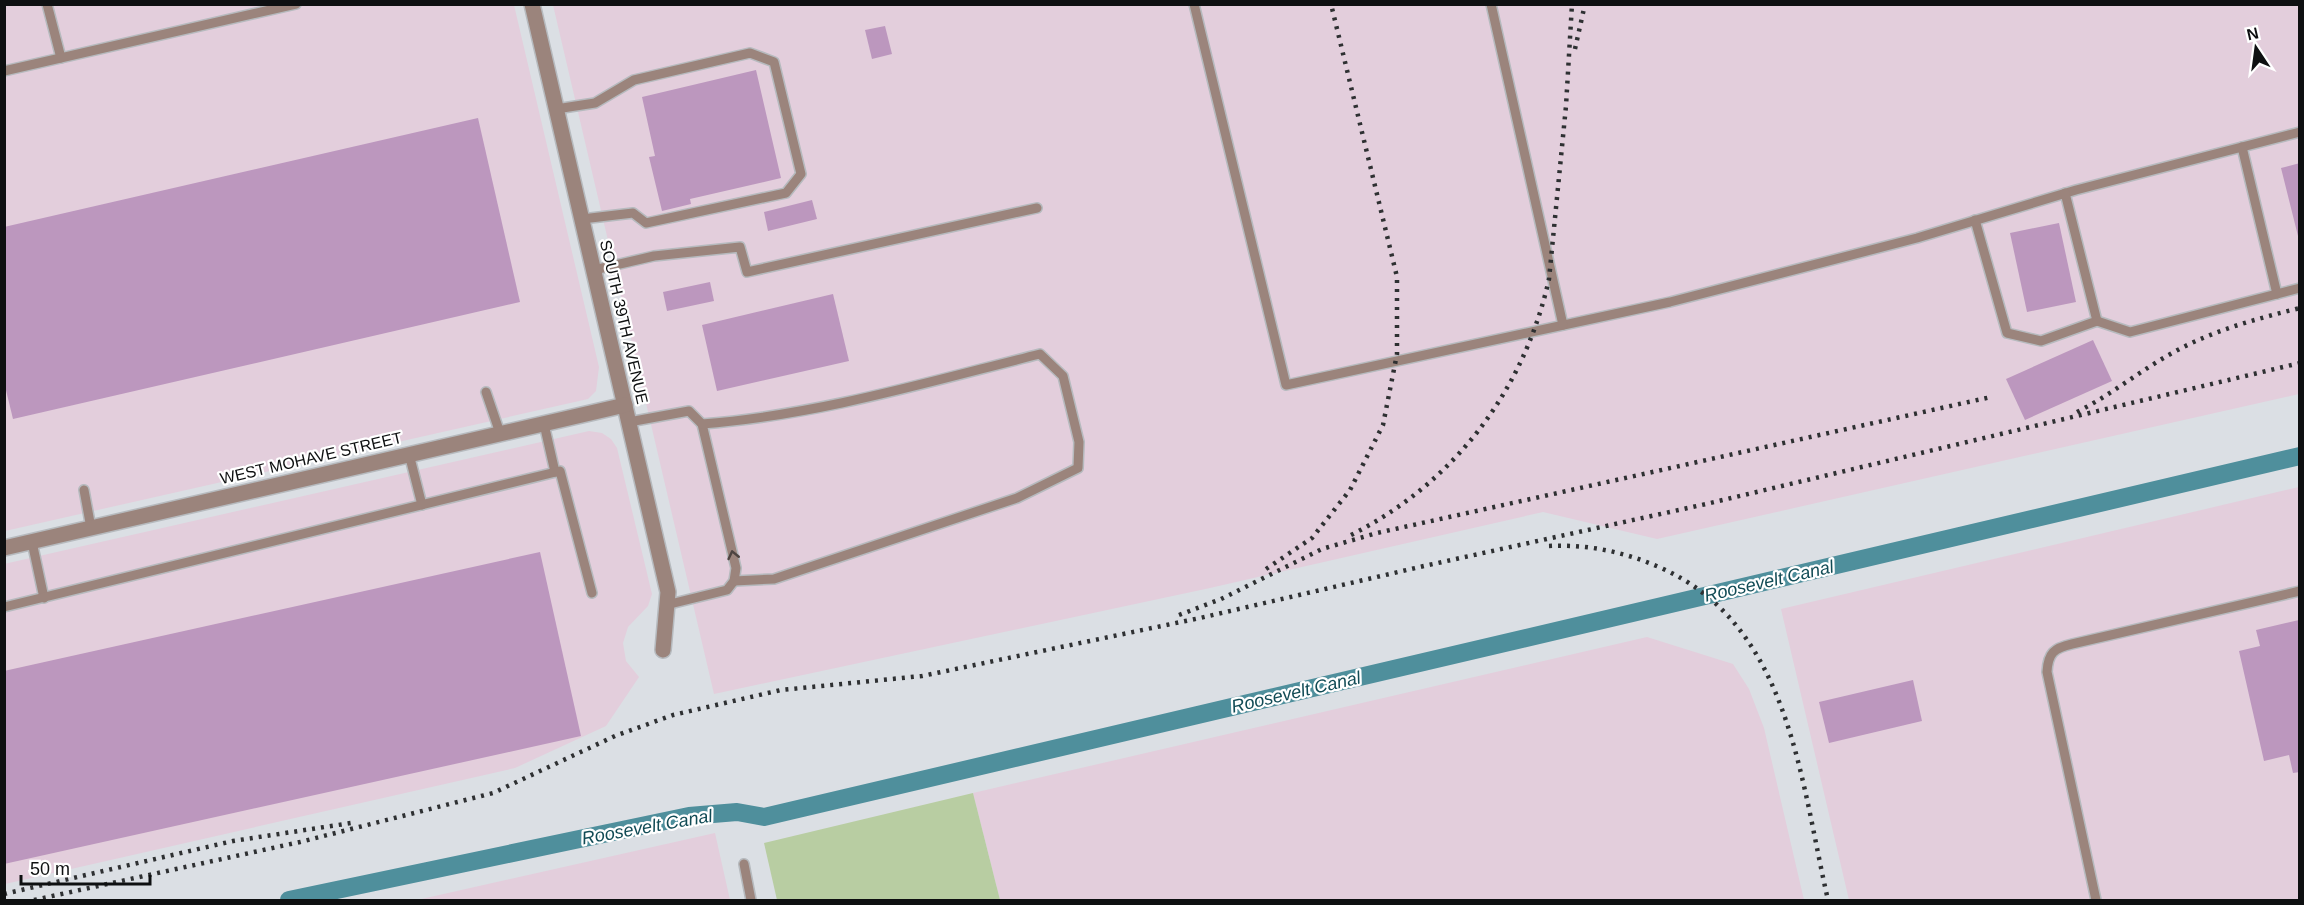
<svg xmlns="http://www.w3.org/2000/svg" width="2304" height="905" viewBox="0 0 2304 905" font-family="Arial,sans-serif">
  <rect width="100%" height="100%" fill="#dbdfe4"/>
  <!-- industrial -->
  <g fill="#e3cedc">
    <path d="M 4,5 L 514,5 L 599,367 L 596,391 L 588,399 L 5,531 Z"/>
    <path d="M 553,5 L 2299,5 L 2299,394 L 1657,539 L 1543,512 L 1210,588 L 714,694 Z"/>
    <path d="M 589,431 L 602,433 L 611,439 L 617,448 L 652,594 L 648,606 L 628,627 L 623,643 L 626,661 L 639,677 L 606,726 L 515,768 L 5,884 L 4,564 Z"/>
    <path d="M 2299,487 L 2299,900 L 1849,900 L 1781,609 Z"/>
    <path d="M 1647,637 L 1733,664 L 1749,689 L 1764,728 L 1804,900 L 1000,900 L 973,793 Z"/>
    <path d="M 715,833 L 730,900 L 417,900 Z"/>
  </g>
  <!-- green -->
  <path fill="#b8cda2" d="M 973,793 L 1000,900 L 777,900 L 764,843 Z"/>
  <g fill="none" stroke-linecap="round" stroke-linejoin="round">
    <!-- canal -->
    <path stroke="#4f8f9c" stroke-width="18" d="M 289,900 L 689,816 L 737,812 L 764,817 L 2300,456"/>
  </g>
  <!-- building -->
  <g fill="#bc97be">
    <path d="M 885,26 L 892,54 L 872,59 L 865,30 Z"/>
    <path d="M 756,70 L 781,178 L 690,199 L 691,204 L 662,211 L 649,157 L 655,156 L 642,97 Z"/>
    <path d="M 478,118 L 520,302 L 13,419 L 4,382 L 4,227 Z"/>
    <path d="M 2300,163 L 2300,240 L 2299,240 L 2281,168 Z"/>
    <path d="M 812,200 L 817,219 L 768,231 L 764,212 Z"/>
    <path d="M 2059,223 L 2076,302 L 2027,312 L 2010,233 Z"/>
    <path d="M 710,282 L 714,301 L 667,311 L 663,292 Z"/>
    <path d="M 833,294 L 849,361 L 717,391 L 702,325 Z"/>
    <path d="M 2093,340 L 2112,381 L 2025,420 L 2006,379 Z"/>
    <path d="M 540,552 L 581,736 L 4,864 L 4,671 Z"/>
    <path d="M 2299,620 L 2300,772 L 2293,773 L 2289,755 L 2264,761 L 2239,651 L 2260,646 L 2256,630 Z"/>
    <path d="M 1913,680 L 1922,721 L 1829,743 L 1819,702 Z"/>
  </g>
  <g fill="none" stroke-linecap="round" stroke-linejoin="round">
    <!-- service casing -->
    <g stroke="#b6babe" stroke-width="12">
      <g id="service">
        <path d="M 47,4 L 61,58"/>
        <path d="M 1194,4 L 1286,385 L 1670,302 L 1917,238 L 2076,190 L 2300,132"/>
        <path d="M 1491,4 L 1563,325"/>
        <path d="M 4,71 L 296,4"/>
        <path d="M 556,109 L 595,103 L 634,80 L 750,53 L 774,62 L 801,174 L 786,193 L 646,223 L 633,213 L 582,219"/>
        <path d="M 2242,147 L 2277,294"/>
        <path d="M 1975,220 L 2007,333 L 2041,341 L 2097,321 L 2065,193"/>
        <path d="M 594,270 L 654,256 L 740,247 L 747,272 L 1037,208"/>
        <path d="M 2097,321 L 2130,332 L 2300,288"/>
        <path d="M 486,392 L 500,433"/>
        <path d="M 629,422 L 689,411 L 702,424 L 736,568 L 734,581 L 727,590 L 666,605"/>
        <path d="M 544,424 L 555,472"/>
        <path d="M 702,424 C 818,415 928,382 1040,354 L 1063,376 L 1079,442 L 1078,468 L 1017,498 L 774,579 L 734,581"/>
        <path d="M 409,454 L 422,505"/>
        <path d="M 84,490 L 91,528"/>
        <path d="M 32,542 L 44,598"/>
        <path d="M 4,607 L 560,471 L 592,593"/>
        <path d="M 744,864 L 751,900"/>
        <path d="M 2096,900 L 2047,672 C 2048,653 2054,648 2072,644 L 2300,591"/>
      </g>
    </g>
    <!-- minor casing -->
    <g stroke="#b6babe" stroke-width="18">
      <g id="minor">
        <path d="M 532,4 L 668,592 L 663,650"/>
        <path d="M 4,548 L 625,405"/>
      </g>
    </g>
    <!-- service -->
    <use href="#service" stroke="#9b847c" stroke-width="9"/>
    <!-- minor -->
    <use href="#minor" stroke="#9b847c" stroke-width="15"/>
    <!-- rail -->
    <g stroke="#2e3032" stroke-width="4.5" stroke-dasharray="3 6" stroke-linecap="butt">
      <path d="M 1575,49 L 1585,4"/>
      <path d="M 2077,412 C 2111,395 2141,370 2174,352 C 2214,330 2256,319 2300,308"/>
      <path d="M 1351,535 C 1454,483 1524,391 1549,279 L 1566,106 L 1572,4"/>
      <path d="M 1549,546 C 1588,544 1624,552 1659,567 C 1790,624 1800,779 1828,900"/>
      <path d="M 1266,569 L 1312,538 L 1350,490 L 1383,425 L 1397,354 L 1397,277 L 1331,4"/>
      <path d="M 1179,615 L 1221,599 L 1322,549 L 1377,533 L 1991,397"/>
      <path d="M 4,894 L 233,841 L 351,823"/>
      <path d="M 34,900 L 300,842 L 493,793 L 615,736 L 673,715 L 781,690 L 922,676 L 1200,618 L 1424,566 L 1706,504 L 2300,363"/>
    </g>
  </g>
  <!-- one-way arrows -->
  <defs><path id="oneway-chevron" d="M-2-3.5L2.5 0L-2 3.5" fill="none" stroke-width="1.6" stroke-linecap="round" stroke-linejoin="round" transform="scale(1.5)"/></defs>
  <use stroke="#4d4441" href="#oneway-chevron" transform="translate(733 555) rotate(-103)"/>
  <g text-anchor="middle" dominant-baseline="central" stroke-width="4.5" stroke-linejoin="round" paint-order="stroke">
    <!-- street labels -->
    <g font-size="16" fill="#0e1011" stroke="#fff">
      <text transform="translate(624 322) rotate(77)">SOUTH 39TH AVENUE</text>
      <text transform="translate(311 458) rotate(-13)">WEST MOHAVE STREET</text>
    </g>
    <!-- water labels -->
    <g font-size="18" font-style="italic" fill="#114b55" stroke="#fff">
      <text transform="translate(1769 581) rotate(-13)">Roosevelt Canal</text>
      <text transform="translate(1296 692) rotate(-13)">Roosevelt Canal</text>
      <text transform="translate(647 827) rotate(-10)">Roosevelt Canal</text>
    </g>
  </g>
  <!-- border -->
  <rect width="2304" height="905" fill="none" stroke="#0e1011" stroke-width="12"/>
  <!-- north arrow -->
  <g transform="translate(2256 48) rotate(347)" stroke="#ffffff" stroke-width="4.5" paint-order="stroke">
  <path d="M0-4.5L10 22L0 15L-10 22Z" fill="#0e1011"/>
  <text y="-9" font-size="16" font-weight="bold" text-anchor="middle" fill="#0e1011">N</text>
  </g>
  <!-- scale -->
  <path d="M21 875v9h129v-9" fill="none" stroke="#0e1011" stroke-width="3"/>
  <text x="30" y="875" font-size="18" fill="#0e1011" stroke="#ffffff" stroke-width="4.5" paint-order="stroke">50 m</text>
</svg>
